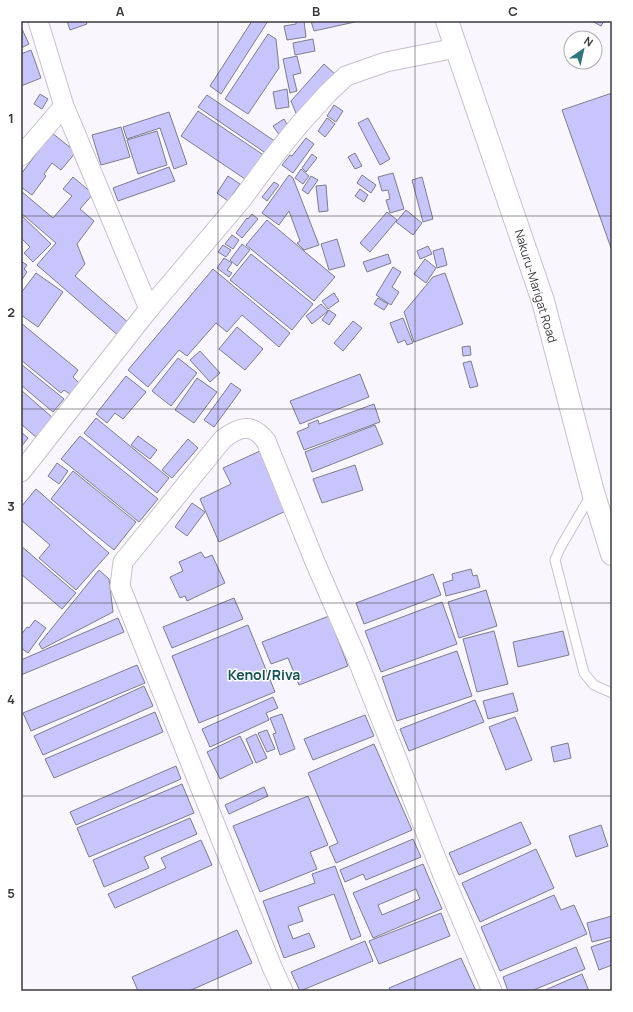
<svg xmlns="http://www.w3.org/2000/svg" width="633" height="1012" viewBox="0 0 633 1012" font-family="Manrope,sans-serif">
  <rect width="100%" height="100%" fill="#faf6fd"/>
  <!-- building -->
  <g fill="#c8c5fc" stroke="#7d7d8c" fill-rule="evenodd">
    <path d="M 67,21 L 86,21 L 87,24 L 70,30 Z"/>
    <path d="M 252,21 L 268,21 L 221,94 L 210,86 Z"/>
    <path d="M 296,21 L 304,21 L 306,37 L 287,40 L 284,26 L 296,24 Z"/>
    <path d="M 311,21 L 354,21 L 355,22 L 314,31 Z"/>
    <path d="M 592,21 L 604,21 L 601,26 Z"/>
    <path d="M 22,29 L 29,44 L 21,48 L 21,30 Z"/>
    <path d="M 268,34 L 276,39 L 279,68 L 248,114 L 225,99 Z"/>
    <path d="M 313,39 L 315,51 L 295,55 L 293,43 Z"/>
    <path d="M 31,50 L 41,78 L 21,86 L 21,54 Z"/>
    <path d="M 297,56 L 301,73 L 293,75 L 297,91 L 290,93 L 283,59 Z"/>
    <path d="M 324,64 L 336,75 L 298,118 L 291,101 Z"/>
    <path d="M 287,89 L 289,107 L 276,109 L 273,92 Z"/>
    <path d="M 612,93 L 612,247 L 611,248 L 562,110 Z"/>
    <path d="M 40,94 L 48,99 L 42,109 L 34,104 Z"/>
    <path d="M 207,95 L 276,142 L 267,154 L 198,107 Z"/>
    <path d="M 334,105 L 343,111 L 336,122 L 327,116 Z"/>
    <path d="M 198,111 L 265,156 L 248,181 L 181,136 Z"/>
    <path d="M 169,112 L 187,164 L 174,169 L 160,128 L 127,139 L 123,127 Z"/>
    <path d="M 327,118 L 335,124 L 325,137 L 318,131 Z"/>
    <path d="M 368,118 L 390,159 L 380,165 L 358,123 Z"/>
    <path d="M 284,119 L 290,130 L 280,136 L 273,126 Z"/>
    <path d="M 121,127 L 130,157 L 101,165 L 92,135 Z"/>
    <path d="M 157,131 L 167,165 L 138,174 L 127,140 Z"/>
    <path d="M 52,133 L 76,152 L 61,170 L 52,163 L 44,174 L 46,176 L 32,195 L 21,187 L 21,174 Z"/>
    <path d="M 306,138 L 314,144 L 293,173 L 282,165 L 290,155 L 292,156 Z"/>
    <path d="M 355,153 L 362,166 L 355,169 L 348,157 Z"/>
    <path d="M 312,154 L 317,158 L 306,172 L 302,168 Z"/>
    <path d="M 169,167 L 175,181 L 118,201 L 113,188 Z"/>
    <path d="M 301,169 L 309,176 L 303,184 L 295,178 Z"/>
    <path d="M 393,173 L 404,209 L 390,213 L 386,200 L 390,199 L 388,190 L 382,191 L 378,177 Z"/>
    <path d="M 289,175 L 293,178 L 319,245 L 304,250 L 297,243 L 300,241 L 289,211 L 279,225 L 262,213 Z"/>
    <path d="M 362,175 L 376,185 L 371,193 L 357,183 Z"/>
    <path d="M 228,176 L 240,184 L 228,201 L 217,193 Z"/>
    <path d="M 311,176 L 318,180 L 308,194 L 302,190 Z"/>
    <path d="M 73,177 L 93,194 L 80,209 L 94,221 L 77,244 L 85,264 L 75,276 L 131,325 L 120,337 L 37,265 L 56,243 L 21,213 L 21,191 L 53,218 L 72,196 L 63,189 Z"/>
    <path d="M 422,177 L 433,219 L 423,222 L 412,180 Z"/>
    <path d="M 274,182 L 279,185 L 267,201 L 262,197 Z"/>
    <path d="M 326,185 L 328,211 L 319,212 L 316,186 Z"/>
    <path d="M 360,189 L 368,195 L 364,202 L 355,196 Z"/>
    <path d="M 406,210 L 422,223 L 413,235 L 396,222 Z"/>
    <path d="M 387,212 L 397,220 L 370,252 L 360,243 Z"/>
    <path d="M 252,214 L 258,219 L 242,238 L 236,233 L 247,218 L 248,219 Z"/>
    <path d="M 21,215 L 51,244 L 33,262 L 24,253 L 30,247 L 22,239 L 21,240 Z"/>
    <path d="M 267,220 L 335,277 L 314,301 L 246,245 Z"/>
    <path d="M 232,235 L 239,240 L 233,249 L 225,244 Z"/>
    <path d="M 337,239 L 345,266 L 329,270 L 321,244 Z"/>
    <path d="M 242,244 L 250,250 L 237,266 L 230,260 Z"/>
    <path d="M 223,245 L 231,250 L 226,257 L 218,252 Z"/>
    <path d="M 428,246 L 432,254 L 420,259 L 417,251 Z"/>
    <path d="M 443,248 L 447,265 L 437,268 L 433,251 Z"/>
    <path d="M 251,254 L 313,304 L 292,330 L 230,280 Z"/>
    <path d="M 388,254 L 391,263 L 367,272 L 363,262 Z"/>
    <path d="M 224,258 L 232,263 L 227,270 L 232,273 L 229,277 L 217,268 Z"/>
    <path d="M 425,259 L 436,268 L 426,283 L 414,274 Z"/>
    <path d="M 21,261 L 27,265 L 24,269 L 27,272 L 21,281 Z"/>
    <path d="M 393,267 L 401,272 L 392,287 L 399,292 L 391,305 L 376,295 Z"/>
    <path d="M 213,269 L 290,333 L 279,347 L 242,315 L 227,332 L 216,323 L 187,356 L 179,350 L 148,387 L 128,370 Z"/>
    <path d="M 36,273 L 63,292 L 38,327 L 21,315 L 21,293 Z"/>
    <path d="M 445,273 L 463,324 L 414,342 L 404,312 L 433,277 Z"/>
    <path d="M 334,293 L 339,301 L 328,309 L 322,301 Z"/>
    <path d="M 378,298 L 388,304 L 384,310 L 374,304 Z"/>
    <path d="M 321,304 L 328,311 L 312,324 L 306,316 Z"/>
    <path d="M 329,310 L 336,315 L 329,325 L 322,320 Z"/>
    <path d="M 403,318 L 413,343 L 407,345 L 405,340 L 398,343 L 390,323 Z"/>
    <path d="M 353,321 L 362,328 L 343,351 L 334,343 Z"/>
    <path d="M 21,323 L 78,370 L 73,377 L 79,383 L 70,394 L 64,390 L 61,393 L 21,360 Z"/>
    <path d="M 237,327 L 263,349 L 245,370 L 219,349 Z"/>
    <path d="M 470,346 L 471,355 L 463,356 L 462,347 Z"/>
    <path d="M 200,351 L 220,373 L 210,382 L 190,360 Z"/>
    <path d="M 178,358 L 197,373 L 171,406 L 152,391 Z"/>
    <path d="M 471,361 L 478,386 L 470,388 L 463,363 Z"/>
    <path d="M 21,364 L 64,399 L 53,412 L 21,385 Z"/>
    <path d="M 360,374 L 369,397 L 300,424 L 290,401 Z"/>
    <path d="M 126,376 L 146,392 L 123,419 L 115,413 L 107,423 L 96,414 Z"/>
    <path d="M 197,378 L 217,392 L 194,423 L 175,410 Z"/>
    <path d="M 231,383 L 241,390 L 214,427 L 204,420 Z"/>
    <path d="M 21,390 L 53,418 L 37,438 L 21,424 Z"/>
    <path d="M 374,404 L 380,422 L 304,450 L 297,432 L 309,427 L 308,424 L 318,420 L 319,424 Z"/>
    <path d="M 96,418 L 169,478 L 157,493 L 84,433 Z"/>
    <path d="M 375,425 L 383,444 L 312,472 L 305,452 Z"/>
    <path d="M 21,432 L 28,438 L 21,447 Z"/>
    <path d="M 80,436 L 158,499 L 139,522 L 61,459 Z"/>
    <path d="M 138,436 L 157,450 L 150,459 L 131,445 Z"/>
    <path d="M 188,439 L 198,448 L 172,478 L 162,470 Z"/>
    <path d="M 260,451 L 288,510 L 219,542 L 200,499 L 231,484 L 223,468 Z"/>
    <path d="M 57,463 L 68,471 L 59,484 L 48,476 Z"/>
    <path d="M 355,465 L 363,490 L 322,503 L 313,479 Z"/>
    <path d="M 73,471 L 136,522 L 114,550 L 51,499 Z"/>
    <path d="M 36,489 L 109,553 L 76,590 L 39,558 L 50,545 L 21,520 L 21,507 Z"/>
    <path d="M 192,503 L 205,512 L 187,536 L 175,527 Z"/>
    <path d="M 21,546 L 76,593 L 62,609 L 21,574 Z"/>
    <path d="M 201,552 L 205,558 L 212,555 L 225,583 L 187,601 L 185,596 L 180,598 L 170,577 L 183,571 L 179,562 Z"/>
    <path d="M 471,569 L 473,576 L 477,575 L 480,587 L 446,596 L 443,583 L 453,580 L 452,574 Z"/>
    <path d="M 99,570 L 109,579 L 113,612 L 42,649 L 39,644 Z"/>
    <path d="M 433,574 L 441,595 L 364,624 L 356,603 Z"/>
    <path d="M 486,590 L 497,626 L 459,638 L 448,602 Z"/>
    <path d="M 234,598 L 243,619 L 172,648 L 163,627 Z"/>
    <path d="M 442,602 L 457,644 L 381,672 L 365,631 Z"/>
    <path d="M 329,616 L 348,666 L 299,685 L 288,658 L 271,664 L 262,642 Z"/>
    <path d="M 118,618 L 124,632 L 21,675 L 21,660 Z"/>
    <path d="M 35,620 L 46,628 L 28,653 L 21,648 L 21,635 L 27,627 L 29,628 Z"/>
    <path d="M 248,625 L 275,692 L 199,723 L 172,656 Z"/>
    <path d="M 494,631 L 508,684 L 477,692 L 463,639 Z"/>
    <path d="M 563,631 L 569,655 L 518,667 L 513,642 Z"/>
    <path d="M 457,651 L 472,696 L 397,721 L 382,677 Z"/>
    <path d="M 137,665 L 145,683 L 31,731 L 23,713 Z"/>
    <path d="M 144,686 L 153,706 L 43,755 L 34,736 Z"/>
    <path d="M 513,693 L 518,711 L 488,719 L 483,701 Z"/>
    <path d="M 273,697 L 278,708 L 266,713 L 269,720 L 210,747 L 202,729 Z"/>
    <path d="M 475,700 L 484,722 L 409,751 L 400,729 Z"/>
    <path d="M 155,712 L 163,732 L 54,778 L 45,759 Z"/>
    <path d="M 282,714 L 295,749 L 280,755 L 273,734 L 276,733 L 270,718 Z"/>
    <path d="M 365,715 L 374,736 L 313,760 L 304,739 Z"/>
    <path d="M 515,717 L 532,760 L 506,770 L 489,727 Z"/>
    <path d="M 267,730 L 275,749 L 267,752 L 258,733 Z"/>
    <path d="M 256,734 L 267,758 L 256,763 L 246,739 Z"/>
    <path d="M 240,736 L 253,763 L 220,779 L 207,752 Z"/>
    <path d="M 568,743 L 571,758 L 554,762 L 551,747 Z"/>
    <path d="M 374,744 L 412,830 L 336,863 L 329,847 L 338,843 L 308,773 Z"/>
    <path d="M 176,766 L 181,779 L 76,825 L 70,812 Z"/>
    <path d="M 182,784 L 194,813 L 89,857 L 77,828 Z"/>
    <path d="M 264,787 L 268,796 L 229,814 L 225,805 Z"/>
    <path d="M 308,796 L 328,845 L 310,852 L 317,869 L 260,892 L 233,826 Z"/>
    <path d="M 190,818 L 197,834 L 144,857 L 149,868 L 104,887 L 93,860 Z"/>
    <path d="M 521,822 L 531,844 L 459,875 L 449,853 Z"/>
    <path d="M 601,825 L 608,846 L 576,857 L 569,836 Z"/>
    <path d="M 413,839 L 421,857 L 366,880 L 363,874 L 345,882 L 340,870 Z"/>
    <path d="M 201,840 L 212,865 L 115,908 L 108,894 L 166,868 L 161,858 Z"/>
    <path d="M 536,849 L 554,888 L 480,922 L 462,883 Z"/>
    <path d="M 423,864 L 442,909 L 373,938 L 353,893 ZM 416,889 L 420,899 L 382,915 L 378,905 Z"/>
    <path d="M 335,866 L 361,936 L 351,940 L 334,894 L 298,907 L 303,921 L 288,926 L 293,939 L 309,933 L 315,947 L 284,958 L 263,901 L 315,883 L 312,874 Z"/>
    <path d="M 554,895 L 561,910 L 574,905 L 587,934 L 500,971 L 481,927 Z"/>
    <path d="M 441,913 L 450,936 L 379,964 L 369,941 Z"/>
    <path d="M 612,916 L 612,937 L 592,942 L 587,923 Z"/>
    <path d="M 237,930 L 252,963 L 189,991 L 138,991 L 132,977 Z"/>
    <path d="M 612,940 L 612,965 L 599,970 L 591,947 Z"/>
    <path d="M 365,941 L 373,961 L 300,991 L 291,972 Z"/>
    <path d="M 576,947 L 585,969 L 531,991 L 508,991 L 503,977 Z"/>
    <path d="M 461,958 L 476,991 L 391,991 L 389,988 Z"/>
    <path d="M 582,974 L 589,991 L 543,991 Z"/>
  </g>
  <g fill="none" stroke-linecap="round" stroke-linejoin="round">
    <!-- service casing -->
    <g stroke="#c9c0d0" stroke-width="11">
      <path id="service" d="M 591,495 L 560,548 L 555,560 L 584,673 L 594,685 L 612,693"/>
    </g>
    <!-- minor casing -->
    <g stroke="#c9c0d0" stroke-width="21">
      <g id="minor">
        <path d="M 21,156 L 64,106"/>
        <path d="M 149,309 L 242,199 L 270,161 L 299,125 L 328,93 L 346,76 L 386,62 L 456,48"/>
        <path d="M 21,472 L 149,309 L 64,106 L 38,21"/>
        <path d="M 283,991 L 272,967 L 120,586 L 123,562 L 223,439 C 240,426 252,423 266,441 L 315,562 L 356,656 L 442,873 L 492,991"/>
      </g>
    </g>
    <!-- primary casing -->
    <g stroke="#c9c0d0" stroke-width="24">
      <path id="primary" d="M 447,21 L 543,301 L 593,492 L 612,554"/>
    </g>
    <!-- service -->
    <use href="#service" stroke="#fff" stroke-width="9"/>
    <!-- minor -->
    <use href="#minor" stroke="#fff" stroke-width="19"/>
    <!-- primary -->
    <use href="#primary" stroke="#fff" stroke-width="22"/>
  </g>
  <!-- grid -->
  <path fill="none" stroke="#3b383e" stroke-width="1" stroke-opacity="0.55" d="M 218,21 L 218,991M 415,21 L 415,991M 21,216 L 612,216M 21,409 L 612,409M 21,603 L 612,603M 21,796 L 612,796"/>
  <g text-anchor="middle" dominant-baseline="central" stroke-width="3" stroke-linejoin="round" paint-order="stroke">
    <!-- street labels -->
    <g font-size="12" fill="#3b383e" stroke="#fff">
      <text transform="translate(536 286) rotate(73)">Nakuru-Marigat Road</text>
    </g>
    <!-- quarter labels -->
    <g font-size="14" font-weight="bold" fill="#145254" stroke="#fff">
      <text x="264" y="674">Kenol/Riva</text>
    </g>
  </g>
  <!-- border -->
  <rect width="633" height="1012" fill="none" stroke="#ffffff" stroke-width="44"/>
  <!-- north arrow -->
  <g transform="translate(583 50) rotate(34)"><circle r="19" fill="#ffffff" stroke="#b1afb2"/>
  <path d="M0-3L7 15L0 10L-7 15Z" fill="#2e787c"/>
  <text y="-6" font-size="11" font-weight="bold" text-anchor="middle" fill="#3b383e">N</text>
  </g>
  <rect x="22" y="22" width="589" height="968" fill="none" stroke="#3b383e" stroke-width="1.5"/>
  <g font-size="13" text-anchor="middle" font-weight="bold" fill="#3b383e">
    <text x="120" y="16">A</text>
    <text x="316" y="16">B</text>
    <text x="513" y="16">C</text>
    <text x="11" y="123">1</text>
    <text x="11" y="317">2</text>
    <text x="11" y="511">3</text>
    <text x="11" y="704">4</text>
    <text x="11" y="898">5</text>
  </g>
</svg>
